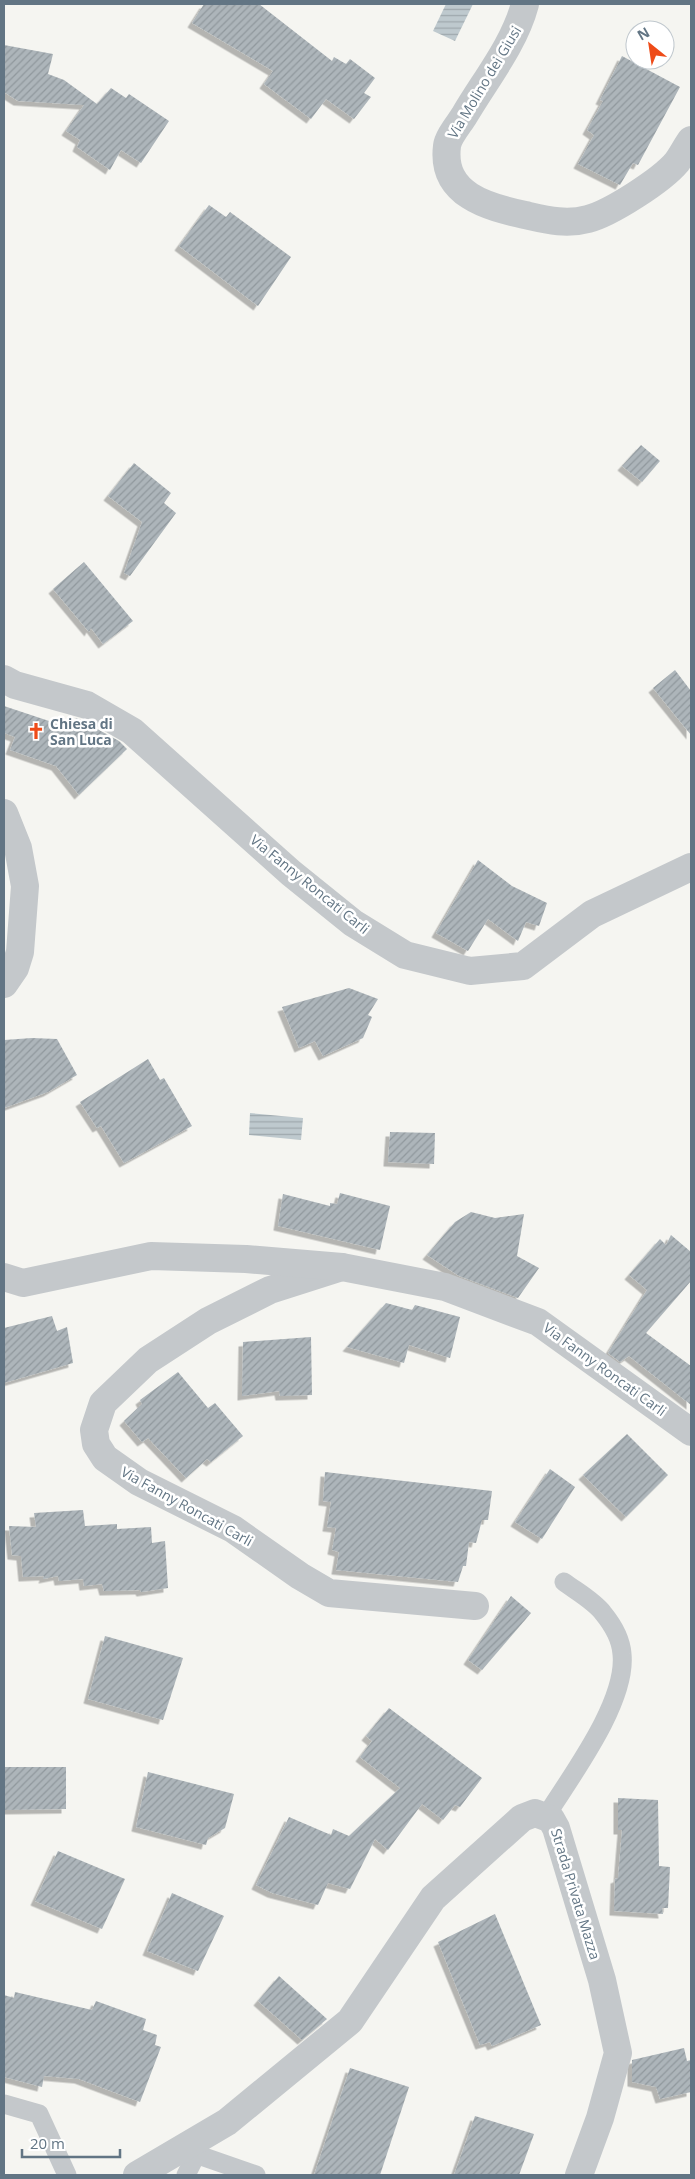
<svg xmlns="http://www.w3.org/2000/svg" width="695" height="2179" viewBox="0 0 695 2179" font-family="'Open Sans',sans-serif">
  <defs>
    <pattern id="water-rules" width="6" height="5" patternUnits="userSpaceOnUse" patternTransform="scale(1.25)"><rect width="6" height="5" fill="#bec9ce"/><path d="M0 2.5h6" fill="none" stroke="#9ea8ad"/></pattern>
    <pattern id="building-hatch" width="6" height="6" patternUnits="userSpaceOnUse" patternTransform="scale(1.25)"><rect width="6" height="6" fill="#adb5ba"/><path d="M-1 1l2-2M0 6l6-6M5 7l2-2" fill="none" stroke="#90989d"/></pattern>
    <filter id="shadow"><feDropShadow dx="-4.5" dy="4.5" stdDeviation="0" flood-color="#0004"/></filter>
  </defs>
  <rect width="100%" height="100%" fill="#f5f5f1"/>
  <!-- water -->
  <g fill="url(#water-rules)">
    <path d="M 446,4 L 473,4 L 455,41 L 433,31 Z"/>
    <path d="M 250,1113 L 303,1118 L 301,1140 L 249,1135 Z"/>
  </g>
  <!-- building -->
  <g fill="url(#building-hatch)" filter="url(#shadow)">
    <path d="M 204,4 L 259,4 L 332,61 L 334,57 L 346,64 L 350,59 L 375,78 L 364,93 L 371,97 L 354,119 L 326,99 L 311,119 L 264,84 L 273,71 L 192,23 Z"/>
    <path d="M 4,45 L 53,54 L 48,74 L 64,80 L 97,104 L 111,88 L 126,98 L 129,94 L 169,121 L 141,163 L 121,150 L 110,170 L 77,147 L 80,140 L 66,131 L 84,105 L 18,101 L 4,92 Z"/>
    <path d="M 622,56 L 680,87 L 638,165 L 633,163 L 620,185 L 578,164 L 594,135 L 587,130 L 603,101 L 600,100 Z"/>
    <path d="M 209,205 L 226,217 L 230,212 L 291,257 L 258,306 L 179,246 Z"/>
    <path d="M 641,445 L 660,461 L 642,482 L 622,466 Z"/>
    <path d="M 134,463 L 171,493 L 164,503 L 176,513 L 130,576 L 124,573 L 142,522 L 108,496 Z"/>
    <path d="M 84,562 L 133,621 L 103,644 L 91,628 L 89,632 L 53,589 Z"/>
    <path d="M 675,670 L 691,691 L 691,735 L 653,688 Z"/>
    <path d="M 4,706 L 70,728 L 76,718 L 81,720 L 119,741 L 127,749 L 79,795 L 56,766 L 10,750 L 15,737 L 4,733 Z"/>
    <path d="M 478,860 L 512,886 L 547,903 L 539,926 L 526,922 L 518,941 L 488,919 L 468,951 L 436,933 Z"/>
    <path d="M 349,988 L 378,999 L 368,1015 L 372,1017 L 363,1038 L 323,1056 L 315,1041 L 299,1048 L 282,1007 Z"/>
    <path d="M 32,1038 L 57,1039 L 77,1075 L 48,1092 L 4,1108 L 4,1040 Z"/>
    <path d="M 148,1059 L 160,1080 L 164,1078 L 192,1126 L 124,1163 L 101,1126 L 97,1128 L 80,1102 Z"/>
    <path d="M 390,1132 L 435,1133 L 434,1164 L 388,1162 Z"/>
    <path d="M 340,1193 L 390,1206 L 380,1250 L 278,1226 L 283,1194 L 330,1206 L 330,1203 L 337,1204 Z"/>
    <path d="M 471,1212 L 495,1218 L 524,1214 L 517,1256 L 539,1268 L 518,1298 L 459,1276 L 427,1255 L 455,1222 Z"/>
    <path d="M 671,1235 L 691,1252 L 691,1281 L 646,1333 L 691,1366 L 691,1405 L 629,1356 L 620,1362 L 608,1353 L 647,1290 L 629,1275 L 660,1239 L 666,1245 Z"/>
    <path d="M 386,1303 L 412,1310 L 415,1305 L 460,1317 L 450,1358 L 409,1345 L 404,1363 L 347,1347 Z"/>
    <path d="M 52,1316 L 57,1331 L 67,1327 L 73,1363 L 4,1383 L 4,1328 Z"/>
    <path d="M 311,1337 L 312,1395 L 280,1396 L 279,1391 L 242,1396 L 243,1342 Z"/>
    <path d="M 178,1372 L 208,1408 L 215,1403 L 243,1436 L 211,1462 L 207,1459 L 186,1478 L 148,1438 L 142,1442 L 124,1421 L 142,1404 L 140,1400 Z"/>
    <path d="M 627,1434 L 668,1475 L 626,1517 L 583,1475 Z"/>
    <path d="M 550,1469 L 575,1487 L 542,1539 L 515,1522 Z"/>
    <path d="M 325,1472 L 492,1491 L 488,1520 L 482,1520 L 476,1543 L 469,1542 L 466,1566 L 463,1566 L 458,1582 L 336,1570 L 339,1552 L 332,1550 L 336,1528 L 327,1527 L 331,1502 L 323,1501 Z"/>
    <path d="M 83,1510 L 85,1526 L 117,1524 L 117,1529 L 151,1527 L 152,1543 L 165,1541 L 168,1588 L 141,1592 L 140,1590 L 104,1591 L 102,1584 L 84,1586 L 83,1579 L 59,1581 L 58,1576 L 43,1579 L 44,1576 L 23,1577 L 21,1556 L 12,1555 L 9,1526 L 36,1527 L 34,1513 Z"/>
    <path d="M 511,1596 L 531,1613 L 482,1670 L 468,1660 Z"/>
    <path d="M 105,1636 L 183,1658 L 163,1720 L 88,1699 Z"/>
    <path d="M 389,1708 L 482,1778 L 460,1807 L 455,1805 L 443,1820 L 422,1804 L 388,1850 L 375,1839 L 350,1889 L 328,1883 L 318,1905 L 272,1893 L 256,1885 L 289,1817 L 331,1835 L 333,1829 L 349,1836 L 400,1788 L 360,1757 L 372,1741 L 366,1736 Z"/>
    <path d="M 4,1767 L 66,1767 L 66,1809 L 4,1810 Z"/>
    <path d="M 148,1772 L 234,1794 L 225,1828 L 208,1838 L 206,1845 L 136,1827 Z"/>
    <path d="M 618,1798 L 658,1800 L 659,1866 L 670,1867 L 668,1908 L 662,1908 L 663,1914 L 614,1911 L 615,1879 L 618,1878 L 622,1830 L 618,1830 Z"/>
    <path d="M 58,1851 L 125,1879 L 102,1929 L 35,1901 Z"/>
    <path d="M 172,1893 L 224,1916 L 198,1971 L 147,1951 Z"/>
    <path d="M 495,1914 L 541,2025 L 492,2046 L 490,2042 L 480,2045 L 438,1942 Z"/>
    <path d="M 279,1976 L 327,2019 L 302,2040 L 258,2001 Z"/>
    <path d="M 15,1992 L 92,2010 L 96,2001 L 146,2019 L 143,2030 L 157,2035 L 155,2045 L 161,2047 L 140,2102 L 79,2079 L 44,2076 L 42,2087 L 4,2077 L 4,1995 L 14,1998 Z"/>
    <path d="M 684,2048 L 687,2061 L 691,2060 L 691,2092 L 660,2099 L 656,2087 L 632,2082 L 632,2060 Z"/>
    <path d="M 350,2068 L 409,2087 L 380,2175 L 314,2175 Z"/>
    <path d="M 475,2116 L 534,2134 L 519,2175 L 454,2175 Z"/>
  </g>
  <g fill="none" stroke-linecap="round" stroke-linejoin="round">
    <!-- lane -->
    <g stroke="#c4c8cb" stroke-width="19">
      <path d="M 546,1816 C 571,1776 627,1702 622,1654 C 621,1639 612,1624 603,1613 C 594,1601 576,1591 564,1582"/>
      <path d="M 4,2104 L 39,2114 L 67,2175"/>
      <path d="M 181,2149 L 256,2175"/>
      <path d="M 186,2175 L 196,2155"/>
    </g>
    <!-- street -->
    <g stroke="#c4c8cb" stroke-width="28">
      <path d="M 525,4 C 514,45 485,80 464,116 C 459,124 448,137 447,146 C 441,195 488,207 525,215 C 547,220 566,225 588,219 C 611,213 662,180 677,162 C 682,155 686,147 691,140"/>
      <path d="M 4,679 L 15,685 L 87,705 L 132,731 L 291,873 L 353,923 L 405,955 L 470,971 L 523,966 L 592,914 L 691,867"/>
      <path d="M 4,813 L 18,848 L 25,886 L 20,952 L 15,968 L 4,984"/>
      <path d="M 342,1267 L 270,1290 L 208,1321 L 148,1360 L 103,1403 L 94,1430 L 96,1444 L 105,1458 L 139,1482 L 233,1529 L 300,1576 L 329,1593 L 475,1606"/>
      <path d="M 4,1277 L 23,1283 L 151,1256 L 246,1259 L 342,1267 L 445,1287 L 538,1322 L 691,1432"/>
      <path d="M 137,2175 L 227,2122 L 350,2021 L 433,1898 L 522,1818 L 535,1813 L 551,1819 L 556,1828 L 602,1980 L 618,2053 L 600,2118 L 579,2175"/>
    </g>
  </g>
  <!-- icons -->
  <defs>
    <g id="church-bare" transform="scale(1.35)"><path d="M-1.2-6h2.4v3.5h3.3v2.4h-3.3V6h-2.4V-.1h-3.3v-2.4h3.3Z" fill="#ee4b18" stroke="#fff" stroke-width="2.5" paint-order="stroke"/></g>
  </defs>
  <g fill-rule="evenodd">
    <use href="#church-bare" x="36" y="731"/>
  </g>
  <g text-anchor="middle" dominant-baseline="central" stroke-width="5" stroke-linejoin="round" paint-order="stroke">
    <!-- street labels -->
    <g font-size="14" fill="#627584" stroke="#fff">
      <text transform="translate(484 82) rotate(-59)">Via Molino dei Giusi</text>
      <text transform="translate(310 884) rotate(39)">Via Fanny Roncati Carli</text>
      <text transform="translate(605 1369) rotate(36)">Via Fanny Roncati Carli</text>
      <text transform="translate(187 1506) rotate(29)">Via Fanny Roncati Carli</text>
      <text transform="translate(576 1894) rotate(73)">Strada Privata Mazza</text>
    </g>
    <!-- poi labels -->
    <g font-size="14" font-weight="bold" fill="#627584" stroke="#fff" text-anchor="start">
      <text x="50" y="723">Chiesa di<tspan x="50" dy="16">San Luca</tspan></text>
    </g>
  </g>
  <!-- border -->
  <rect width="695" height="2179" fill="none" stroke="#627584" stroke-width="10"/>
  <!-- north arrow -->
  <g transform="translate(650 45) rotate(330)"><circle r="24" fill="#ffffff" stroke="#c0c8ce"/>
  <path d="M0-4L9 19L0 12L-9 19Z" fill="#ee4b18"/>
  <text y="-8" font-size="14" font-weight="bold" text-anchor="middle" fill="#627584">N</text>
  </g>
  <!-- scale -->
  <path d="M22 2149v8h98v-8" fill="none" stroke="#627584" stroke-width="2.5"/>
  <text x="30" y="2149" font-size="15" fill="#627584" stroke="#ffffff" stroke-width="4" paint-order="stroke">20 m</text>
</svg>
